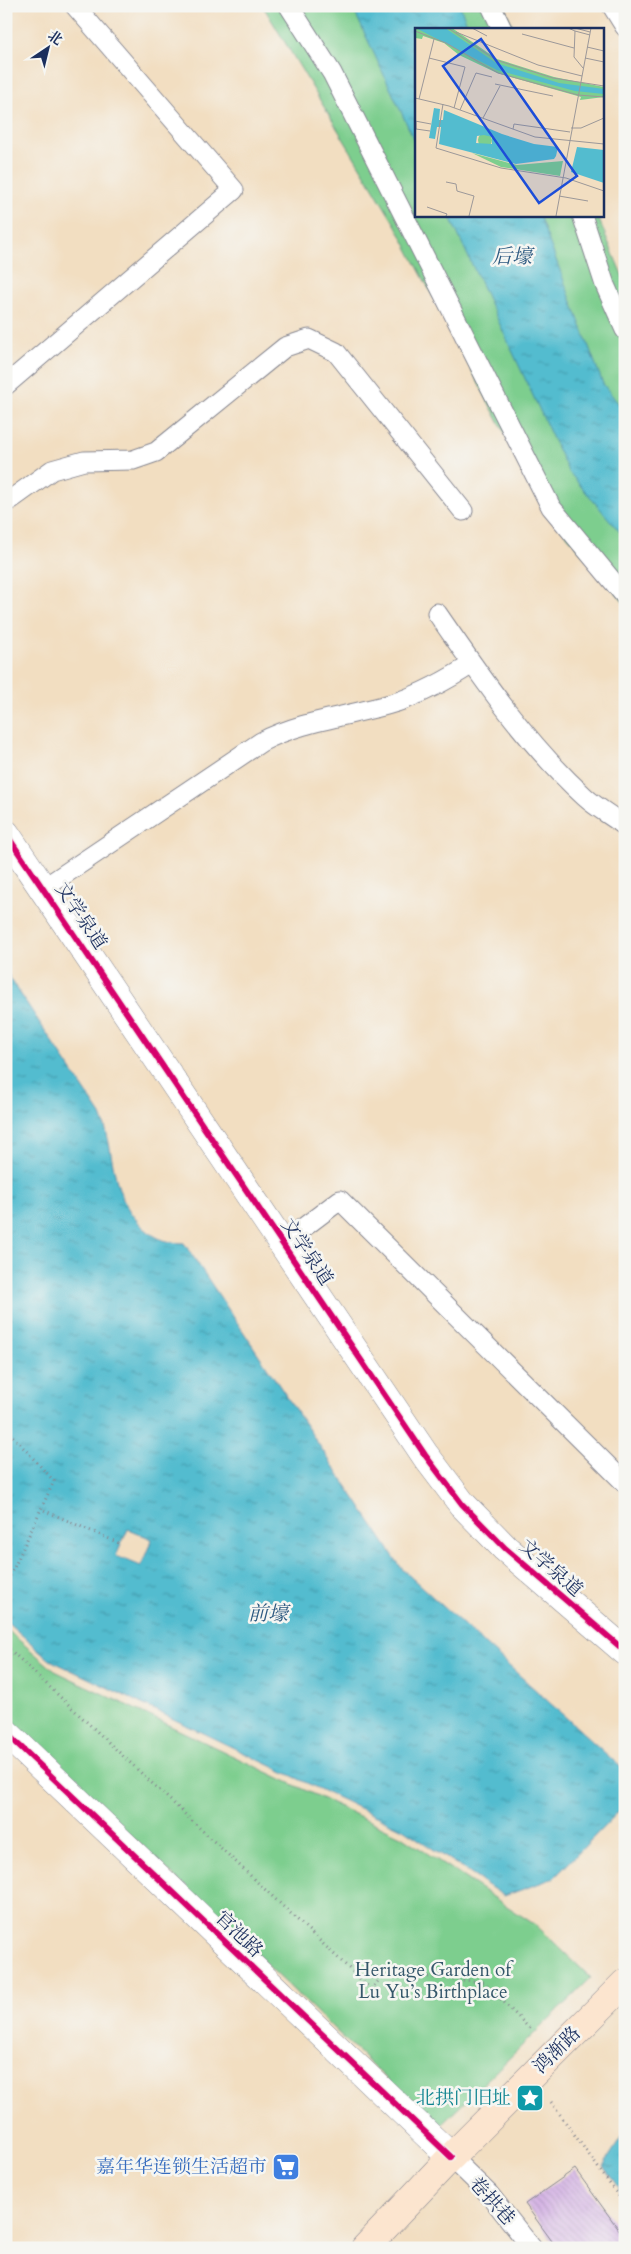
<svg xmlns="http://www.w3.org/2000/svg" width="631" height="2254" viewBox="0 0 631 2254" font-family="Cardo,'Noto Serif SC',serif">
  <defs>
    <pattern id="water-ripples" width="26" height="14" patternUnits="userSpaceOnUse" patternTransform="scale(1.25)"><rect width="26" height="14" fill="#53bccf"/><path d="M2 4q2-2 4 0t4 0M15 11q2-2 4 0t4 0" fill="none" stroke="#4499ab"/></pattern>
    <pattern id="building-back-hatch" width="6" height="6" patternUnits="userSpaceOnUse" patternTransform="scale(1.25)"><rect width="6" height="6" fill="#cea5e2"/><path d="M-1 5l2 2M0 0l6 6M5-1l2 2" fill="none" stroke="#a687ba"/></pattern>
  </defs>
  <rect width="100%" height="100%" fill="#f6f6f2"/>
  <filter id="ink" filterUnits="userSpaceOnUse"><feTurbulence type="fractalNoise" baseFrequency=".02" numOctaves="2"/><feDisplacementMap in="SourceGraphic" scale="10" xChannelSelector="R" yChannelSelector="G"/><feConvolveMatrix kernelMatrix="1 2 1 2 8 2 1 2 1" color-interpolation-filters="sRGB"/></filter>
  <filter id="wash" filterUnits="userSpaceOnUse"><feTurbulence type="fractalNoise" baseFrequency=".0096" numOctaves="4" result="noise"/><feDisplacementMap in="SourceGraphic" scale="20" xChannelSelector="R" yChannelSelector="G"/><feGaussianBlur stdDeviation="1.12" result="paint"/><feColorMatrix in="noise" values="0 0 0 0 0 0 0 0 0 0 0 0 0 0 0 0 0 1.4 0 .05"/><feComposite in="paint" operator="in"/></filter>
  <g filter="url(#wash)">
    <rect width="100%" height="100%" fill="#f2dec1"/>
    <!-- park -->
    <g fill="#7dce8e" stroke="#4c7e76">
      <path d="M 263,6 L 504,6 L 514,29 L 416,29 L 416,215 L 597,215 L 625,282 L 625,604 L 544,508 L 396,226 Z"/>
      <path d="M 6,1629 L 55,1671 L 401,1836 L 537,1926 L 591,1978 L 438,2128 L 6,1716 Z"/>
    </g>
    <!-- water -->
    <g fill="url(#water-ripples)" stroke="#377696" fill-rule="evenodd">
      <path d="M 352,6 L 460,6 L 469,29 L 416,29 L 416,144 Z"/>
      <path d="M 449,215 L 539,215 L 603,384 L 625,412 L 625,538 L 568,471 Z"/>
      <path d="M 6,972 L 101,1115 C 116,1153 109,1191 139,1223 C 152,1237 164,1243 184,1243 L 402,1569 L 625,1771 L 625,1805 L 554,1878 L 504,1896 L 403,1829 L 50,1660 L 6,1621 ZM 128,1529 L 152,1539 L 141,1566 L 116,1556 Z"/>
      <path d="M 625,2132 L 625,2197 L 603,2166 Z"/>
    </g>
    <g id="blocks">
      <!-- building -->
      <path fill="url(#building-back-hatch)" d="M 575,2169 L 625,2238 L 625,2248 L 557,2248 L 525,2204 Z"/>
    </g>
  </g>
  <g filter="url(#ink)">
    <use href="#blocks" fill-opacity="0" stroke="#868690" stroke-width="1"/>
    <g fill="none" stroke-linecap="round" stroke-linejoin="round">
      <!-- lane casing -->
      <g stroke="#868690" stroke-width="21">
        <g id="lane">
          <path d="M 289,6 L 332,73 L 551,507 L 625,596"/>
          <path d="M 491,6 L 502,29"/>
          <path d="M 612,6 L 625,27"/>
          <path d="M 582,215 L 605,285 L 625,330"/>
          <path d="M 6,385 L 234,190 L 75,6"/>
          <path d="M 6,503 L 52,470 L 84,461 L 133,460 L 156,452 L 285,347 L 309,339 L 336,352 L 463,511"/>
          <path d="M 437,613 C 481,677 527,744 585,797 C 597,808 612,816 625,826"/>
          <path d="M 44,888 L 261,742 C 303,720 352,716 397,702 C 424,693 449,679 472,664"/>
          <path d="M 283,1243 L 340,1200 L 625,1483"/>
          <path d="M 451,2157 L 489,2194 L 532,2248"/>
        </g>
      </g>
      <!-- street casing -->
      <g stroke="#868690" stroke-width="29">
        <g id="street">
          <path d="M 6,834 L 425,1455 L 462,1504 L 505,1548 L 625,1651"/>
          <path d="M 6,1733 L 451,2157"/>
        </g>
      </g>
      <!-- secondary casing -->
      <g stroke="#868690" stroke-width="29">
        <path id="secondary" d="M 365,2248 L 451,2157 L 625,1983"/>
      </g>
      <!-- path -->
      <g stroke="#868690" stroke-width="3" stroke-dasharray="1 4" stroke-linecap="butt">
        <path d="M 6,1429 L 54,1481 L 41,1509 L 121,1544"/>
        <path d="M 6,1585 L 41,1509"/>
        <path d="M 6,1646 L 371,1989 L 386,1973 L 484,1982 L 532,2031"/>
        <path d="M 551,2102 L 625,2205"/>
      </g>
      <!-- lane -->
      <use href="#lane" stroke="#fff" stroke-width="19"/>
      <!-- street -->
      <use href="#street" stroke="#fff" stroke-width="28"/>
      <!-- secondary -->
      <use href="#secondary" stroke="#fce5cf" stroke-width="28"/>
      <!-- cycleway casing -->
      <g stroke="#f6f6f2" stroke-width="9">
        <g id="cycleway">
          <path d="M 6,834 L 425,1455 L 462,1504 L 505,1548 L 625,1651"/>
          <path d="M 6,1733 L 451,2157"/>
        </g>
      </g>
      <!-- cycleway -->
      <use href="#cycleway" stroke="#d6006c" stroke-width="6"/>
    </g>
  </g>
  <!-- icons -->
  <defs>
    <g id="sight-square" transform="scale(1.4375)"><rect x="-9" y="-9" width="18" height="18" rx="4" fill="#0f9aa8" stroke="#f6f6f2"/><path d="M0-6L1.8-2.2L6-1.7L2.9 1.2L3.7 5.4L0 3.3L-3.7 5.4L-2.9 1.2L-6-1.7L-1.8-2.2Z" fill="#fff"/></g>
    <g id="supermarket-square" transform="scale(1.4375)"><rect x="-9" y="-9" width="18" height="18" rx="4" fill="#3f7fe0" stroke="#f6f6f2"/><path d="M-6-5.5h2.5l.6 2H6L4.5 2H-2.5L-4.4-4H-6ZM-1.5 3.2a1.3 1.3 0 1 0 .1 0ZM3 3.2a1.3 1.3 0 1 0 .1 0Z" fill="#fff"/></g>
  </defs>
  <g fill-rule="evenodd">
    <use href="#sight-square" x="530" y="2098"/>
    <use href="#supermarket-square" x="286" y="2167"/>
  </g>
  <g text-anchor="middle" dominant-baseline="central" stroke-width="5" stroke-linejoin="round" paint-order="stroke">
    <!-- street labels -->
    <g font-size="19" fill="#1b2f5e" stroke="#f6f6f2">
      <text transform="translate(81 916) rotate(56)">文学泉道</text>
      <text transform="translate(307 1252) rotate(56)">文学泉道</text>
      <text transform="translate(551 1568) rotate(41)">文学泉道</text>
      <text transform="translate(239 1934) rotate(44)">官池路</text>
      <text transform="translate(557 2050) rotate(-45)">鸿渐路</text>
      <text transform="translate(492 2201) rotate(48)">卷拱巷</text>
    </g>
    <!-- park labels -->
    <g font-size="19" fill="#34576a" stroke="#f6f6f2">
      <text x="433" y="1970">Heritage Garden of<tspan x="433" dy="22">Lu Yu’s Birthplace</tspan></text>
    </g>
    <!-- culture labels -->
    <g font-size="19" fill="#0d838f" stroke="#f6f6f2" text-anchor="end">
      <text x="511" y="2098">北拱门旧址</text>
    </g>
    <!-- shop labels -->
    <g font-size="19" fill="#366cbe" stroke="#f6f6f2" text-anchor="end">
      <text x="267" y="2167">嘉年华连锁生活超市</text>
    </g>
    <!-- water labels -->
    <g font-size="20" font-style="italic" fill="#2c5980" stroke="#f6f6f2">
      <text x="512" y="256">后壕</text>
      <text x="268" y="1613">前壕</text>
    </g>
  </g>
  <!-- overview -->
  <g transform="translate(415 28)">
    <rect width="189" height="189" fill="#f2dec1"/>
    <path d="M 0,0 L 37,0 L 82,31 L 139,49 L 189,59 L 189,69 L 165,72 L 166,69 L 82,45 L 44,27 L 29,15 L 8,8 L 7,11 L 0,10 ZM63 112a7 7 0 1 1 14 0a7 7 0 1 1-14 0ZM 57,125 L 102,137 L 148,133 L 145,148 L 86,139 Z" fill="#7dce8e"/>
    <path d="M 1,0 L 30,0 L 81,35 L 144,55 L 189,61 L 189,66 L 160,63 L 82,42 ZM 19,80 L 25,81 L 24,92 L 28,92 L 29,82 L 87,106 L 119,116 L 143,119 L 141,128 L 139,131 L 101,136 L 24,116 L 26,99 L 22,99 L 20,111 L 14,110 ZM 69,107 L 77,109 L 77,116 L 61,115 L 62,108 ZM 162,119 L 189,122 L 189,155 L 156,144 Z" fill="#53bccf" fill-rule="evenodd"/>
    <path fill="none" stroke="#9c9899" stroke-width="1" d="M 33,0 L 81,32 L 138,50 L 189,58M 57,0 L 72,8M 153,0 L 160,3 L 159,29 L 168,40M 160,0 L 175,4M 0,3 L 31,15 L 83,45 L 163,67 L 189,69M 160,3 L 175,7M 41,4 L 123,37 L 167,48M 107,6 L 159,20M 172,19 L 189,23M 14,30 L 50,39 L 39,80M 170,30 L 189,34M 80,56 L 138,68M 0,70 L 34,78 L 120,109 L 189,116M 4,71 L 19,11M 28,76 L 21,120 L 86,140 L 151,150 L 189,163M 45,82 L 61,45 L 77,49M 68,90 L 85,58M 0,93 L 16,96M 1,94 L 1,101 L 15,103M 156,100 L 166,100 L 189,90M 98,101 L 99,96 L 155,104M 31,154 L 41,156 L 42,163 L 59,168 L 54,188M 144,168 L 173,173M 12,179 L 32,186 L 31,188M 141,188 L 176,0"/>
    <path fill="#1d4ed8" fill-opacity="0.15" stroke="#1d4ed8" stroke-width="2.5" d="M 66,11 L 162,148 L 124,175 L 28,38 Z"/>
    <rect width="189" height="189" fill="none" stroke="#1b2f5e" stroke-width="2.5"/>
  </g>
  <!-- margin -->
  <rect width="631" height="2254" fill="none" stroke="#f6f6f2" stroke-width="25"/>
  <!-- north arrow -->
  <g transform="translate(48 48) rotate(35)" stroke="#f6f6f2" stroke-width="4" paint-order="stroke">
  <path d="M0-4L9 19L0 12L-9 19Z" fill="#1b2f5e"/>
  <text y="-8" font-size="14" font-weight="bold" text-anchor="middle" fill="#1b2f5e">北</text>
  </g>
</svg>
